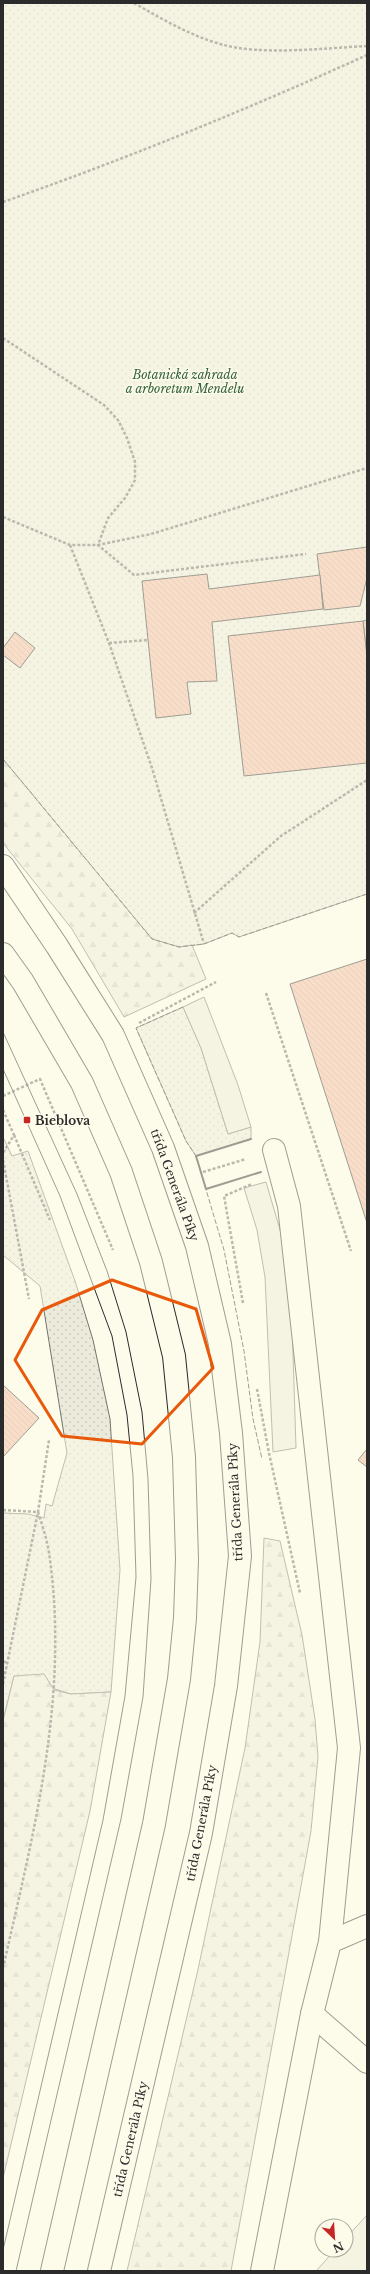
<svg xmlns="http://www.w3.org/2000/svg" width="370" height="2274" viewBox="0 0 370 2274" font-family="'Libre Baskerville',serif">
  <defs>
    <pattern id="grass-dots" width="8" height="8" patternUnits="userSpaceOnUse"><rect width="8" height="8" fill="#ecebdb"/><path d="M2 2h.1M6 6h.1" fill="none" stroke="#cbcabc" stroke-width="1.8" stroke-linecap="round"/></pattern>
    <pattern id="forest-firs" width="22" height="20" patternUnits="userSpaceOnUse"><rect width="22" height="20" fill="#ecebdb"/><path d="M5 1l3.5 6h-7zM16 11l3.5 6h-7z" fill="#cbcabc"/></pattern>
    <pattern id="building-back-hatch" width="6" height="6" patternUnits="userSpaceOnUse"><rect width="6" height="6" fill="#f2b8a0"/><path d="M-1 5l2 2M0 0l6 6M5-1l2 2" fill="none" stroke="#d09e8a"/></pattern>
  </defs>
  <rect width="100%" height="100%" fill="#fdfbea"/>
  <!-- grass -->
  <g fill="url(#grass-dots)" stroke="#74746e">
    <path d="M 3,3 L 367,3 L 367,894 L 239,937 L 232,933 L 204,944 L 179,947 L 152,939 L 3,759 Z"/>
    <path d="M 183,1007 L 201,1048 L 228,1134 L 251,1127 L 251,1139 L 196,1156 L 186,1141 L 136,1028 Z"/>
    <path d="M 3,1137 L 12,1156 L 28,1151 L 75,1281 L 93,1340 L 110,1419 L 120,1570 L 111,1692 L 71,1694 L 14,1676 L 3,1721 L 3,1513 L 28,1514 L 44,1518 L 46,1504 L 52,1506 L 67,1453 L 40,1286 L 3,1255 Z"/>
  </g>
  <!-- forest -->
  <g fill="url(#forest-firs)" stroke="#74746e">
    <path d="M 3,759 L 152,939 L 179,947 L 192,945 L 206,979 L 124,1017 L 72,929 L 3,843 Z"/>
    <path d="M 264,1538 L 280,1541 L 302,1635 L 315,1719 L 318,1757 L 311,1831 L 231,2271 L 127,2271 L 197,1974 L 245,1748 L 260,1642 Z"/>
    <path d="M 44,1674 L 54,1690 L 71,1694 L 111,1692 L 90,1811 L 3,2178 L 3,1721 L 14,1676 Z"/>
  </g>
  <!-- parking -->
  <g fill="#eceadb" stroke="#74746e">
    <path d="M 204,997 L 238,1085 L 251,1127 L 228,1134 L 201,1048 L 183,1007 Z"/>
    <path d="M 266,1182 L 285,1247 L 292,1322 L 296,1448 L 273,1452 L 265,1277 L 257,1230 L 244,1188 Z"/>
    <path d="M 367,2215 L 367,2271 L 316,2271 L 335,2250 L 346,2250 L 346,2238 Z"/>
  </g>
  <!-- building -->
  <g fill="url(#building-back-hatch)" stroke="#2b2b2b">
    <path d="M 367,547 L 367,578 L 360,606 L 324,610 L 317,554 Z"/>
    <path d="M 207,574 L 209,589 L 320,575 L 323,609 L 212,622 L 217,681 L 187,682 L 191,714 L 156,718 L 142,581 Z"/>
    <path d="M 367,620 L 367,657 L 363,621 Z"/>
    <path d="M 363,621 L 367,657 L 367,763 L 244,776 L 228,636 Z"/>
    <path d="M 15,632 L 35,648 L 20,668 L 3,655 L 3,648 Z"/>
    <path d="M 367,959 L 367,1223 L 290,984 Z"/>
    <path d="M 3,1385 L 39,1418 L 3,1457 Z"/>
    <path d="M 367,1449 L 367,1467 L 358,1460 Z"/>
  </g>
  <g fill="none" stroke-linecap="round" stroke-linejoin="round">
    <!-- minor casing -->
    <g stroke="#2b2b2b" stroke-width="24">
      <g id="minor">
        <path d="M 330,1942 L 367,1926"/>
        <path d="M 312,2014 L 367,2062"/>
        <path d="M 262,2271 L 312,2014 L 330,1942 L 349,1748 L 289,1206 L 274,1150"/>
      </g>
    </g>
    <!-- major casing -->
    <g stroke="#2b2b2b" stroke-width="24">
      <g id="major">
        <path d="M 3,866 L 57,946 L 113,1035 L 163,1148 L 197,1246 L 220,1344 L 231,1433 L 240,1556 L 226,1686 L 201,1833 L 99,2271"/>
        <path d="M 3,954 L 23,982 L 82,1083 L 121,1172 L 151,1262 L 174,1356 L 184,1457 L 187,1559 L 185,1618 L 179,1679 L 154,1824 L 52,2271"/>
      </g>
    </g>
    <!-- path -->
    <g stroke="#6a6964" stroke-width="2.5" stroke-dasharray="3 2" stroke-linecap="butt">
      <path d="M 134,3 C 162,19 189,35 220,44 C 260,56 325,48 367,46"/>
      <path d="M 3,202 C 126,159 248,109 367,55"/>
      <path d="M 3,338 L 104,405 L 118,420 L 127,438 L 135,462 L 135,480 L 125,498 L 108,518 L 98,545 L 134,575 L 306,554"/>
      <path d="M 3,517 L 70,545 L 98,545 L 151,534 L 367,468"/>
      <path d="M 70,545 L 109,643 L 152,768 L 204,944"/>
      <path d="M 109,643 L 148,640"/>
      <path d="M 194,913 L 281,836 L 367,780"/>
      <path d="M 266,993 L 351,1251"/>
      <path d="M 139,1023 L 216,982"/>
      <path d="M 3,1096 L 40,1079 L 113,1250"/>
      <path d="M 3,1110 L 14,1135 L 3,1153"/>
      <path d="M 14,1135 L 50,1220"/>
      <path d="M 3,1160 L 29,1299"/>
      <path d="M 203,1172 L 246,1159"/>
      <path d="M 243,1303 L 224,1196 L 252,1184"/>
      <path d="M 257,1389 L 269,1453 L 300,1593"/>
      <path d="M 3,1510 L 38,1512 C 42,1525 47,1539 49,1553 C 70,1694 34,1831 3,1968"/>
      <path d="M 3,1662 L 7,1662"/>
      <path d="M 3,1684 L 38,1512 L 49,1440"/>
    </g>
    <!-- minor -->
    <use href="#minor" stroke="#fdfbea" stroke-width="22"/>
    <!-- major -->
    <use href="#major" stroke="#fdfbea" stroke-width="22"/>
    <!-- tram -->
    <g stroke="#2b2b2b" stroke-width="1">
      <path d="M 3,1032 L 77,1194 L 107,1271 L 126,1332 L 142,1412 L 148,1479 L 151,1579 L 143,1697 L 121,1819 L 16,2271"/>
      <path d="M 3,1069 L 60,1196 L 112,1336 L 127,1415 L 133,1476 L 136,1577 L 125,1696 L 103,1820 L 3,2250"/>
    </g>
    <!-- fence -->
    <g stroke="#2b2b2b" stroke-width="1" stroke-dasharray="5 2" stroke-linecap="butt">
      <path d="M 3,759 L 152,939 L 179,947 L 204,944 L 232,933 L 239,937 L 367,894"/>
      <path d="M 183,1007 L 136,1028 L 186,1141 L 196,1156 L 224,1250 L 244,1351 L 253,1419 L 262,1459"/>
    </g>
    <!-- wall -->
    <path stroke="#2b2b2b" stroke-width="2" d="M 251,1139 L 196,1156 L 206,1189 L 261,1172"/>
  </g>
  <!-- marked area -->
  <path d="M0 0H370V2274H0ZM 112,1280 L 196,1309 L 213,1368 L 142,1444 L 62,1436 L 15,1360 L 42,1310 Z" fill="#fdfbea" fill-opacity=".55" fill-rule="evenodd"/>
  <path fill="none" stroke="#e8590c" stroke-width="3" stroke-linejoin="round" d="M 112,1280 L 196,1309 L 213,1368 L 142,1444 L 62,1436 L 15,1360 L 42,1310 Z"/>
  <!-- markers -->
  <rect fill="#c62828" stroke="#fdfbea" stroke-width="1.5" x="23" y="1116" width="8" height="8" rx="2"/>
  <g text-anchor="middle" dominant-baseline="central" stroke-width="3" stroke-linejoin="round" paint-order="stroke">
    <!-- park labels -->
    <g font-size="12" font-style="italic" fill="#34623c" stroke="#fdfbea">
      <text x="185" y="374">Botanická zahrada<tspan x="185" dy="14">a arboretum Mendelu</tspan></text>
    </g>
    <!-- poi labels -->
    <g font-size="12" font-weight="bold" fill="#2b2b2b" stroke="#fdfbea" text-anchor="start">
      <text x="35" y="1120">Bieblova</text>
    </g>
    <!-- street labels -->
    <g font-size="12" fill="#2b2b2b" stroke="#fdfbea">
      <text transform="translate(175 1185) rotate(70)">třída Generála Píky</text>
      <text transform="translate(235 1502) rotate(-93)">třída Generála Píky</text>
      <text transform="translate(201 1823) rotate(-79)">třída Generála Píky</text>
      <text transform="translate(130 2139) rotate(-77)">třída Generála Píky</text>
    </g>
  </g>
  <!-- border -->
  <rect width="370" height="2274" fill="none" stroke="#2b2b2b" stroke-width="8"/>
  <!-- north arrow -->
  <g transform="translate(334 2238) rotate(155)"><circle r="19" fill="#fdfbea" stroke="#a9a89e"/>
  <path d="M0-3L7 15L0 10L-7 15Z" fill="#c62828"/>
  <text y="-6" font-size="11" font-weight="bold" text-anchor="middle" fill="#2b2b2b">N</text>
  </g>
</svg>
